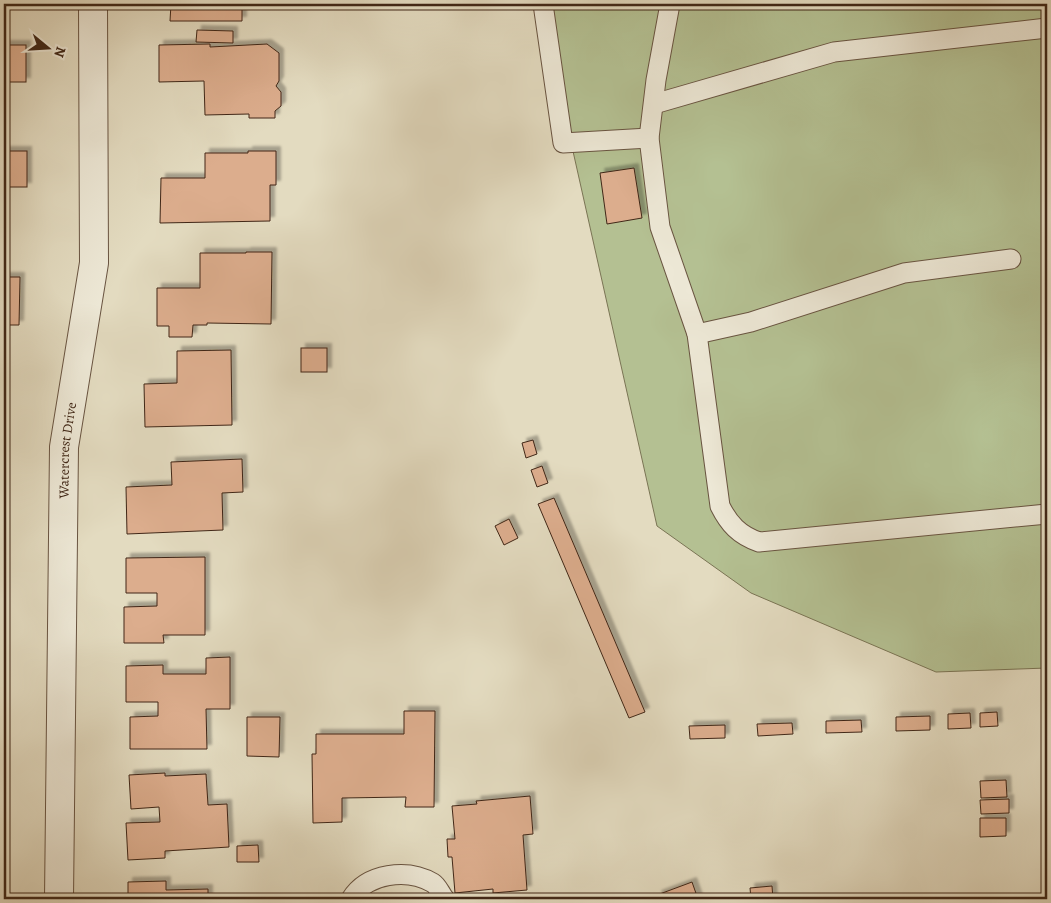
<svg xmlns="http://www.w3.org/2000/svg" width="1051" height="903" viewBox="0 0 1051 903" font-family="Alegreya,serif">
  <defs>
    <filter id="shadow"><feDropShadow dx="4.5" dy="-4.5" stdDeviation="1" flood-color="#0004"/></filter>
  </defs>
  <rect width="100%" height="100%" fill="#e3dbc0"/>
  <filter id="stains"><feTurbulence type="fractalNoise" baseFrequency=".004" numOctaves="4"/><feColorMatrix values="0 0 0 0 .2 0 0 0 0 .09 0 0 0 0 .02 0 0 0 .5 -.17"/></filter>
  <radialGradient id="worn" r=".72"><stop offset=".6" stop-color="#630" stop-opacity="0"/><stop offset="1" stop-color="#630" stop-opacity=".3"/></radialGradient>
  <!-- green -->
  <path fill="#b4c092" stroke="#7a7454" d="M 540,4 L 1047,4 L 1047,668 L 936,672 L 751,593 L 657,526 Z"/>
  <!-- building -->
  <g fill="#dcad8d" stroke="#402717" filter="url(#shadow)">
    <path d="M 171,4 L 242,4 L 242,21 L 170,21 Z"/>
    <path d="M 197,30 L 233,31 L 233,43 L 196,42 Z"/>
    <path d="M 210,44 L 210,47 L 267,44 L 279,53 L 279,81 L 276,86 L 281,92 L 281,106 L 275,111 L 275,118 L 249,118 L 249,114 L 205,115 L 204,81 L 159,82 L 159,45 Z"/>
    <rect x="4" y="45" width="22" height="37"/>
    <rect x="4" y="151" width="23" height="36"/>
    <path d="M 248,151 L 276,151 L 276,185 L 270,185 L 270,221 L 160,223 L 161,178 L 205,178 L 205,153 L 248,153 Z"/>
    <path d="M 634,168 L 642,218 L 607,224 L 600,173 Z"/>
    <path d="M 246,252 L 272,252 L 271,324 L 207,323 L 207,325 L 193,325 L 192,337 L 169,337 L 169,326 L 157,326 L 157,288 L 200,288 L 200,253 L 246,253 Z"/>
    <path d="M 4,277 L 20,277 L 19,325 L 4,325 Z"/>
    <rect x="301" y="348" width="26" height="24"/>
    <path d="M 231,350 L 232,425 L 145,427 L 144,384 L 177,383 L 177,351 Z"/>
    <path d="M 533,440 L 537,454 L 526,458 L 522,443 Z"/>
    <path d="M 242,459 L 243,492 L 222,493 L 223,530 L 127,534 L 126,487 L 172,485 L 171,462 Z"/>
    <path d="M 542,466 L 548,483 L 537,487 L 531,470 Z"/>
    <path d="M 554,498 L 645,712 L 629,718 L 538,504 Z"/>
    <path d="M 509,519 L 518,538 L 504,545 L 495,526 Z"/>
    <path d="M 205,557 L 205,635 L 163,635 L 164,643 L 124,643 L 124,607 L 157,606 L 157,593 L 126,593 L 126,558 Z"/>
    <path d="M 230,657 L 230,709 L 206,709 L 207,749 L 130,749 L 130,717 L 158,716 L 158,702 L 126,702 L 126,666 L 163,665 L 163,674 L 206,674 L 206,658 Z"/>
    <path d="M 404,711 L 435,711 L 434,807 L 405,807 L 406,797 L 342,798 L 342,822 L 313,823 L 312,754 L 316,754 L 316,734 L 404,734 Z"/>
    <path d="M 997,712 L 998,726 L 980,727 L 980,713 Z"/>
    <path d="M 970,713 L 971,728 L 948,729 L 948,714 Z"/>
    <path d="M 930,716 L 930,730 L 896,731 L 896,717 Z"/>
    <path d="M 247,717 L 280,717 L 279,757 L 247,756 Z"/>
    <path d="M 861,720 L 862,732 L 826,733 L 826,721 Z"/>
    <path d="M 792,723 L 793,734 L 758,736 L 757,724 Z"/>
    <path d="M 725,725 L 725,738 L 690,739 L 689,726 Z"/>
    <path d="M 165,773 L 165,776 L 206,774 L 208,805 L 227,804 L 229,847 L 165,851 L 165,858 L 128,860 L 126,823 L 160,822 L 159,807 L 131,809 L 129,775 Z"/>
    <path d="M 1006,780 L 1007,797 L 981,798 L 980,781 Z"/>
    <path d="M 530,796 L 533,834 L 523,835 L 527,890 L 493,893 L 493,889 L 455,893 L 452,857 L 448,857 L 447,839 L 455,839 L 452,806 L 477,804 L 476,801 Z"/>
    <path d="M 1009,799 L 1009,813 L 981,814 L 980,800 Z"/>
    <path d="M 980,818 L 1006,818 L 1006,836 L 980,837 Z"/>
    <path d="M 258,845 L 259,862 L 237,862 L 237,846 Z"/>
    <path d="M 166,881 L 166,890 L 208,889 L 208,899 L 128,899 L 128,882 Z"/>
    <path d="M 692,882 L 698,899 L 659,899 L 657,895 Z"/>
    <path d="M 772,886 L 773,899 L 751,899 L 750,888 Z"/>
  </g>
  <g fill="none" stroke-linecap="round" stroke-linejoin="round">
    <!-- lane casing -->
    <g stroke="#695441" stroke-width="21">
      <g id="lane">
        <path d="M 543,4 L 563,143 L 649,138"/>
        <path d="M 670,4 L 656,80 L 649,138 L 660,227 L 697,334 L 720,506 C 729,524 739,535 759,542 L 1047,514"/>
        <path d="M 654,104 L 834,52 L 1047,28"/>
        <path d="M 697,334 L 751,322 L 904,273 L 1011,259"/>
        <path d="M 351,899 C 367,873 407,868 433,883 C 438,886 441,895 445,899"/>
      </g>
    </g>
    <!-- street casing -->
    <g stroke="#695441" stroke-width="30">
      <g id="street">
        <path id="s1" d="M 59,899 L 64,447 L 94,263 L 93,4"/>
      </g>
    </g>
    <!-- lane -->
    <use href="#lane" stroke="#ede8d6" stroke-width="19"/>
    <!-- street -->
    <use href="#street" stroke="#ede8d6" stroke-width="28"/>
  </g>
  <g text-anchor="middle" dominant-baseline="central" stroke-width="4" stroke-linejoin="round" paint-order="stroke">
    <!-- street labels -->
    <g font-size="14" fill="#402717" stroke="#ede8d6">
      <text stroke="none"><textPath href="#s1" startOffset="449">Watercrest Drive</textPath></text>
    </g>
  </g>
  <!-- margin -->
  <rect width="1051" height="903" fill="none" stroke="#e3dbc0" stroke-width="20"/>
  <rect x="5" y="5" width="1041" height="893" fill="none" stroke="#402717" stroke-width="2.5"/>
  <rect x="10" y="10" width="1031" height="883" fill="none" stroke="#402717"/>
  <!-- north arrow -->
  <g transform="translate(48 48) rotate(108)" stroke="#ede8d6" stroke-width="4" paint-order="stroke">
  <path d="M0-4L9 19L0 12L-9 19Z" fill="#402717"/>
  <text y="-8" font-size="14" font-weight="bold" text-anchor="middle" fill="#402717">N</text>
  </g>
  <rect width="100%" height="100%" filter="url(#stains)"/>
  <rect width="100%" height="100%" fill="url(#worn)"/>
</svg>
